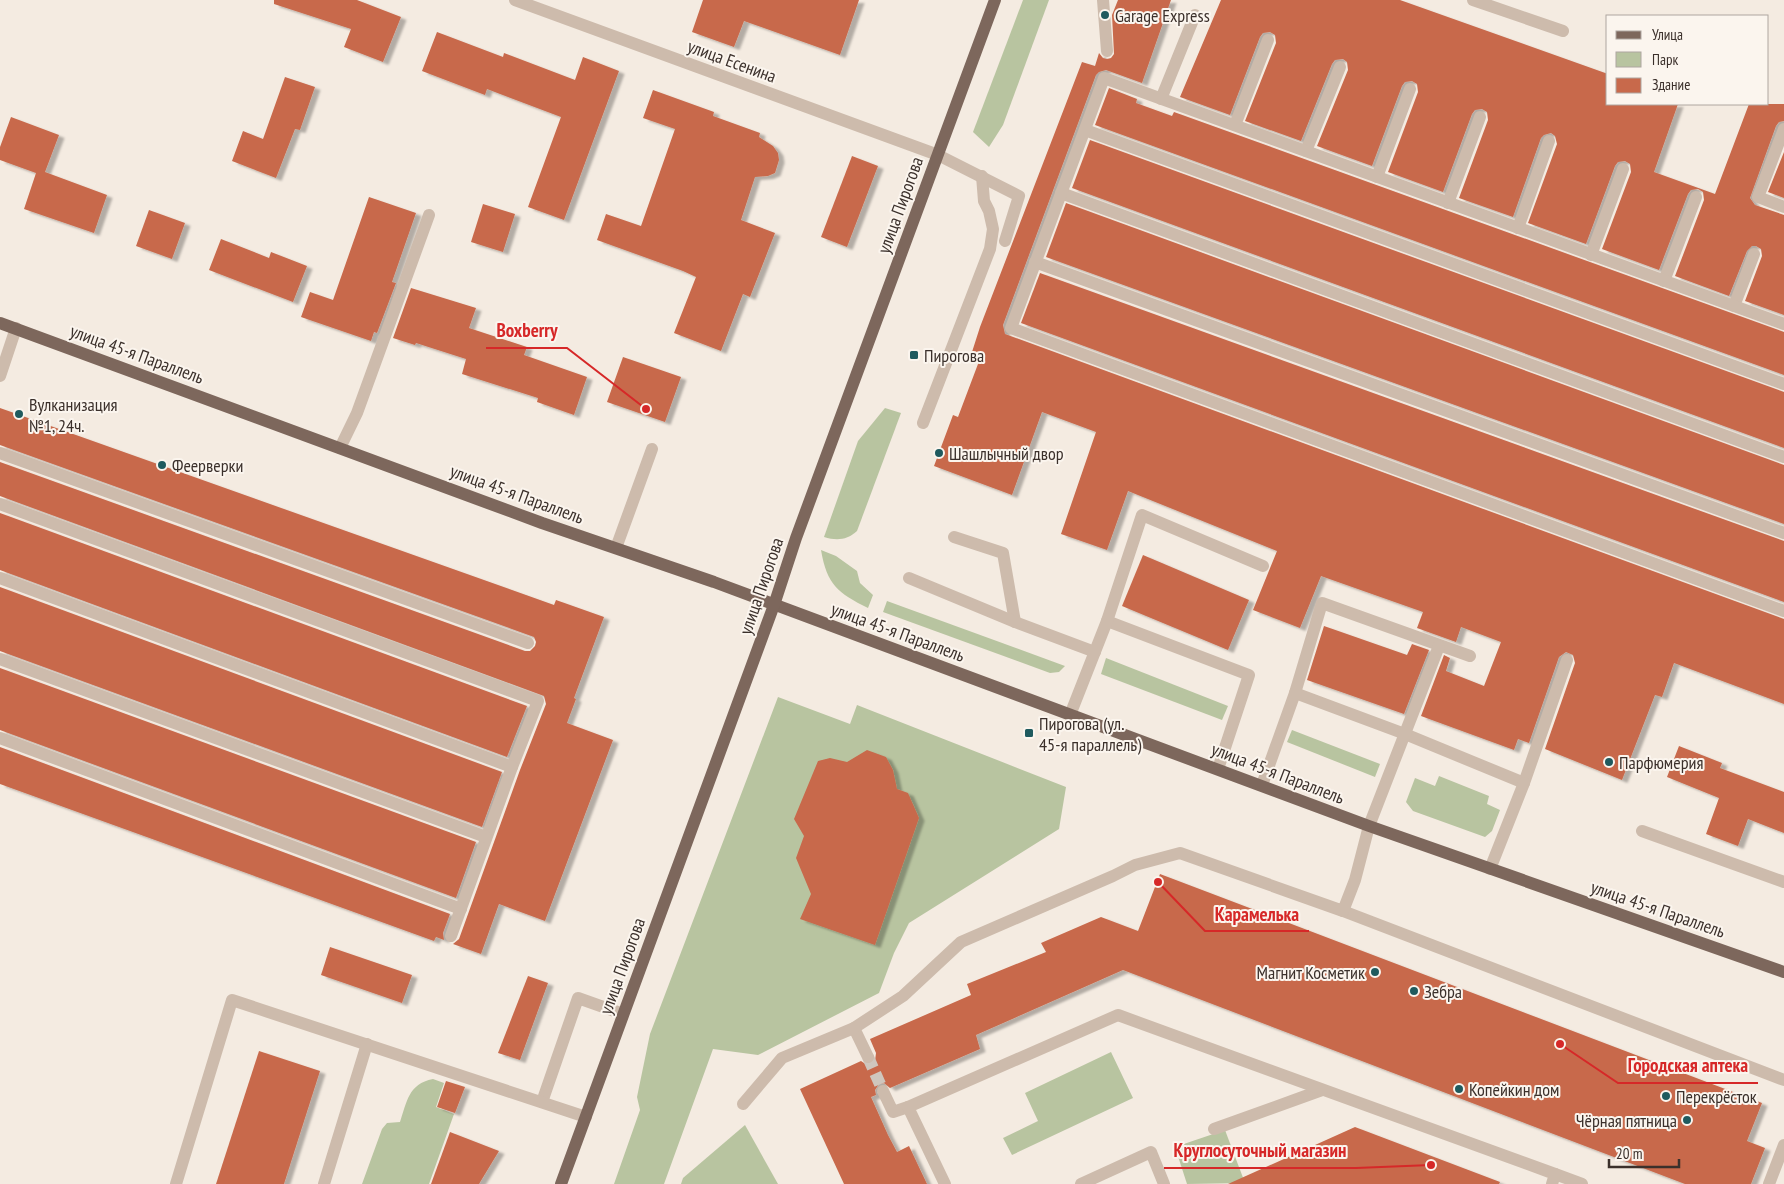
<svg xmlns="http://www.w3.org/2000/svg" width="1784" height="1184" viewBox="0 0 1784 1184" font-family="'PT Sans Narrow',sans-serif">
  <defs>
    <filter id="shadow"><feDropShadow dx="5.5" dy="3" stdDeviation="1" flood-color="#0004"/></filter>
  </defs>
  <rect width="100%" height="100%" fill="#f4ebe1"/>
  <!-- green -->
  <g fill="#b8c4a0">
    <path d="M 1023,0 L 1049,0 L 1003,125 L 989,147 L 973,132 Z"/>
    <path d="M 885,408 L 901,413 L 857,531 C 847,540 837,541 824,537 L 858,441 Z"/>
    <path d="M 821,550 L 836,556 L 857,571 L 860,583 L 873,595 L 868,608 C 838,593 827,585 821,550 Z"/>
    <path d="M 887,601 L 1065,666 L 1059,672 L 1050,673 L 883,612 Z"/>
    <path d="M 1106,658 L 1228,706 L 1222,720 L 1101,674 Z"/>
    <path d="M 778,697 L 850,724 L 857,705 L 1066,787 L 1059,829 L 909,923 L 894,953 L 879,993 L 758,1055 L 713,1049 L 664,1184 L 614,1184 L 640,1110 L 637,1097 L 650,1034 Z"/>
    <path d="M 1292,730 L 1380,764 L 1375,777 L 1287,742 Z"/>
    <path d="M 1439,776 L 1489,796 L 1487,804 L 1500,810 L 1492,831 L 1485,837 L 1413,811 L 1406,802 L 1415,778 L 1435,786 Z"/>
    <path d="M 1111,1052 L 1133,1098 L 1012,1155 L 1003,1138 L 1038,1121 L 1025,1093 Z"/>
    <path d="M 433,1079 L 444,1083 L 436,1107 L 454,1114 L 429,1184 L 362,1184 L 382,1129 L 387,1123 L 400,1122 C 407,1102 408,1084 433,1079 Z"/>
    <path d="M 745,1125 L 778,1184 L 681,1184 L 683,1178 Z"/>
    <path d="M 1225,1130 L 1245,1183 L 1187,1184 L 1175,1147 Z"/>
  </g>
  <!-- building -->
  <g fill="#c8694b" filter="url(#shadow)">
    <path d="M 274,0 L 357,0 L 401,17 L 383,62 L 344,47 L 351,29 L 274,4 Z"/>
    <path d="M 703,0 L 859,0 L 840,55 L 744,21 L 734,47 L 692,32 Z"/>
    <path d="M 1118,0 L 1171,0 L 1142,83 L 1106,70 L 1099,72 L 1096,75 L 1003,325 L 1005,334 L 1784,619 L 1784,704 L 1674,663 L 1662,697 L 1655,695 L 1622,780 L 1545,749 L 1575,663 L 1573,655 L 1566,652 L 1559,657 L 1529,743 L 1518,739 L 1514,750 L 1421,716 L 1444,655 L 1450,658 L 1446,671 L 1484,686 L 1501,642 L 1461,627 L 1456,642 L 1417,628 L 1423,612 L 1321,576 L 1300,628 L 1253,610 L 1277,551 L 1128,491 L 1107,550 L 1061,534 L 1096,432 L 1042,412 L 1012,495 L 934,466 L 953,415 L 958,417 L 981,356 L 972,352 L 980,327 L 1082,62 L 1095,66 L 1099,53 L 1103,58 L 1107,59 L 1111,58 L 1114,54 L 1112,15 Z"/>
    <path d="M 1221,0 L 1400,0 L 1608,74 L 1608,104 L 1678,104 L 1654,172 L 1715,194 L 1749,104 L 1784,104 L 1784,121 L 1779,122 L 1776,126 L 1750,198 L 1755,205 L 1784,215 L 1784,315 L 1745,301 L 1762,256 L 1761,249 L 1756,246 L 1752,246 L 1747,251 L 1729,296 L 1675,276 L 1704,200 L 1703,192 L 1698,189 L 1691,190 L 1688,194 L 1659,270 L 1602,249 L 1631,172 L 1630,164 L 1625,161 L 1618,162 L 1615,166 L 1586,244 L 1528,223 L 1557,144 L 1555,136 L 1551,133 L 1544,135 L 1541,138 L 1513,217 L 1459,198 L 1488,120 L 1487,112 L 1482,109 L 1475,110 L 1472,114 L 1443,192 L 1388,172 L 1418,92 L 1417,84 L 1412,81 L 1405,82 L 1402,86 L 1372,166 L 1317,146 L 1348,70 L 1347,62 L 1343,59 L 1335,60 L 1332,64 L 1301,141 L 1245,121 L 1276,43 L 1275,35 L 1270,32 L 1263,33 L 1260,37 L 1230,115 L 1180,97 Z"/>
    <path d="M 437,32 L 503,57 L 504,53 L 575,80 L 583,57 L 619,71 L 564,220 L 528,207 L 561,117 L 487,89 L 485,95 L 422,71 Z"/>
    <path d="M 285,77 L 315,87 L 300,130 L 295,129 L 276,178 L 232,161 L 243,131 L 263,139 Z"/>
    <path d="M 1109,88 L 1137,99 L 1136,103 L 1172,116 L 1174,112 L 1784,332 L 1784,375 L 1095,125 Z"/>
    <path d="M 653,90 L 714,112 L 713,116 L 760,133 L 759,137 L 773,146 L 778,153 L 779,160 L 775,173 L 768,176 L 755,177 L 741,220 L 775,233 L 750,297 L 743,294 L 721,351 L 674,333 L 696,277 L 683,271 L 597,240 L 606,214 L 641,226 L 675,129 L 643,118 Z"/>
    <path d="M 11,117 L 59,135 L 45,172 L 107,195 L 94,233 L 24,209 L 36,173 L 0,160 L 0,147 Z"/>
    <path d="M 1090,140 L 1784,392 L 1784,448 L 1072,188 Z"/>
    <path d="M 1784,152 L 1784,198 L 1768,192 Z"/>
    <path d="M 852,156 L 878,166 L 847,247 L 821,237 Z"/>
    <path d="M 369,197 L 416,213 L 392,282 L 396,283 L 377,333 L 374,332 L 371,341 L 301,317 L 310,292 L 333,300 Z"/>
    <path d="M 1066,203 L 1784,465 L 1784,524 L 1046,257 Z"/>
    <path d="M 483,204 L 515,214 L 503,252 L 471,242 Z"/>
    <path d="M 149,210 L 185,223 L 172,259 L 136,246 Z"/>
    <path d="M 221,239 L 269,258 L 271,252 L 307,266 L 293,302 L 209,270 Z"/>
    <path d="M 1040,273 L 1784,541 L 1784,602 L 1021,323 Z"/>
    <path d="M 411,288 L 476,308 L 469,328 L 527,347 L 524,355 L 587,377 L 574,415 L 537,402 L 538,398 L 462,374 L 466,359 L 416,343 L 415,345 L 393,338 Z"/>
    <path d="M 623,357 L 681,377 L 665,422 L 607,402 Z"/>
    <path d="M 0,408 L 554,605 L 556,600 L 604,617 L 574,698 L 576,699 L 567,723 L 613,740 L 545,921 L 499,904 L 481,954 L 453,944 L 459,939 L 520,770 L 546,704 L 544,696 L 0,496 L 0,462 L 525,651 L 530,651 L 535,646 L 536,642 L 534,637 L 0,445 Z"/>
    <path d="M 0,513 L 527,706 L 507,757 L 0,570 Z"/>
    <path d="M 1143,555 L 1249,600 L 1228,650 L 1122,606 Z"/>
    <path d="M 0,587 L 502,772 L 482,827 L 0,651 Z"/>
    <path d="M 1324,626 L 1407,655 L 1412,644 L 1429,650 L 1404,714 L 1307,680 Z"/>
    <path d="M 0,668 L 476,842 L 456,898 L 0,730 Z"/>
    <path d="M 1679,746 L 1722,763 L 1720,768 L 1784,792 L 1784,833 L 1748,819 L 1738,846 L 1706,834 L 1719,798 L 1667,777 Z"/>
    <path d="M 0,747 L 450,914 L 443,933 L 444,940 L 436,937 L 434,941 L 0,784 Z"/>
    <path d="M 867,750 L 886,757 L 893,770 L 897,789 L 908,793 L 919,818 L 875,945 L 800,919 L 811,894 L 796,858 L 804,836 L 794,819 L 818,761 L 830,758 L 847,762 Z"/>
    <path d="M 1160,874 L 1762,1103 L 1747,1141 L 1765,1148 L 1751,1184 L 1685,1184 L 1123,970 L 976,1035 L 980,1049 L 890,1088 L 884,1083 L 879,1084 L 875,1090 L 876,1095 L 871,1097 L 888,1135 L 897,1152 L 909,1146 L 927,1184 L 844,1184 L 800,1089 L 861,1061 L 867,1065 L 872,1064 L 875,1061 L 876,1053 L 870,1039 L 971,995 L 967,984 L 1046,952 L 1041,943 L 1101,917 L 1138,931 Z"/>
    <path d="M 330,947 L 412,975 L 402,1003 L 321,975 Z"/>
    <path d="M 528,976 L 548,983 L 520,1060 L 498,1053 Z"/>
    <path d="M 259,1051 L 320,1071 L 284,1184 L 216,1184 Z"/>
    <path d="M 446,1081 L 465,1087 L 455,1113 L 437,1107 Z"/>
    <path d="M 1355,1127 L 1500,1182 L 1499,1184 L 1228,1184 Z"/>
    <path d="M 450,1132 L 499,1151 L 479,1184 L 431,1184 Z"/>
  </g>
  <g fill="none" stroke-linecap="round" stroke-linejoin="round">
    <!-- minor-tunnel -->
    <path stroke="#cfc6bd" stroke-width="12" stroke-dasharray="12 6" stroke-linecap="butt" d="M 868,1057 L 883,1091"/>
    <!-- minor -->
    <g stroke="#cdbbac" stroke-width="12">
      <path d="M 515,0 L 938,155 L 1019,196 L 1005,241"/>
      <path d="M 1103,0 L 1107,51"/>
      <path d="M 1473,0 L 1563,31"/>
      <path d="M 1161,99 L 1195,15"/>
      <path d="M 1235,125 L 1268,40"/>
      <path d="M 1784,129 L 1758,197 L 1784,207"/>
      <path d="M 1085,130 L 1784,384"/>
      <path d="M 1306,151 L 1340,67"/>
      <path d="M 1377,177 L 1410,89"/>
      <path d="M 1061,193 L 1784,457"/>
      <path d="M 1448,203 L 1480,117"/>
      <path d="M 1518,228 L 1549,141"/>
      <path d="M 1591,255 L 1623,169"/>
      <path d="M 1035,262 L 1784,533"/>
      <path d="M 1664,281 L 1696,197"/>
      <path d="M 1734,306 L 1754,254"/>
      <path d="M 1784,324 L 1104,78 L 1011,328 L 1784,611"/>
      <path d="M 0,376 L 16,328"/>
      <path d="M 923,423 L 990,249 L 993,229 L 989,211 L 984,201 L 982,176"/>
      <path d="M 340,448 L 357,413 L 429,215"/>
      <path d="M 0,453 L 528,643"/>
      <path d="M 0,504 L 538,701 L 512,767 L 451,936"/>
      <path d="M 954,537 L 1003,553 L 1015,622"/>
      <path d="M 616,548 L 652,449"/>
      <path d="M 0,578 L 512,767"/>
      <path d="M 909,578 L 1015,622 L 1095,652"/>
      <path d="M 1107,621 L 1249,675 L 1218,769"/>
      <path d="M 0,659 L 486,837"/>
      <path d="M 1295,693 L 1405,734 L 1524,783 L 1567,660"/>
      <path d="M 1070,715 L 1107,621 L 1142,515 L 1263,566"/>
      <path d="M 0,738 L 461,909"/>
      <path d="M 1262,785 L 1295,693 L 1322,603 L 1470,656"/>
      <path d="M 1642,831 L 1784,882"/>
      <path d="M 1490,869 L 1524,783"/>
      <path d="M 1343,911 L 1784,1080"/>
      <path d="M 868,1057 L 854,1028 L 903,996 L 961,942 L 1113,876 L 1135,865 L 1180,853 L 1343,911 L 1355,880 L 1369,826 L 1439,646"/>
      <path d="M 883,1091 L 893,1112 L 908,1107"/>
      <path d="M 542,1102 L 578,998 L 623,1014"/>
      <path d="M 743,1104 L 782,1058 L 854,1028"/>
      <path d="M 1214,1129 L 1322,1090"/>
      <path d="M 1555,1174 L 1582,1184"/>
      <path d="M 176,1184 L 232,1000 L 586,1117"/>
      <path d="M 324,1184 L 367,1044"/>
      <path d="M 945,1184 L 908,1107 L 1118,1015 L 1555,1174 L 1552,1184"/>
      <path d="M 1081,1184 L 1151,1152 L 1164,1184"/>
      <path d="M 1769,1184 L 1784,1145"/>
    </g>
    <!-- major -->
    <g stroke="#7d675c" stroke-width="12">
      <path d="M 0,323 L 542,523 L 714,582 L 1369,826 L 1784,972"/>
      <path d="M 561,1184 L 774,605 L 796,538 L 995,0"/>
    </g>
  </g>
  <!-- markers -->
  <g fill="#1f5a5e" stroke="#fbf5ee" stroke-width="2">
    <circle cx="1105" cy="15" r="5"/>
    <rect x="909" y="350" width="10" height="10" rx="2.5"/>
    <circle cx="19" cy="414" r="5"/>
    <circle cx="939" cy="453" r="5"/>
    <circle cx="162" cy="465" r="5"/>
    <rect x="1024" y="728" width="10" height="10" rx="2.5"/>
    <circle cx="1609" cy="762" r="5"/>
    <circle cx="1375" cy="972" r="5"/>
    <circle cx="1414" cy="991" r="5"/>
    <circle cx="1459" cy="1089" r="5"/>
    <circle cx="1666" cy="1096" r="5"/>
    <circle cx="1687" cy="1120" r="5"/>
  </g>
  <g text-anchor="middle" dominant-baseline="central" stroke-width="4" stroke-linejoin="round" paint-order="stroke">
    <!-- poi labels -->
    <g font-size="18" fill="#3b302b" stroke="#fbf5ee" text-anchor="start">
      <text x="1115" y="15">Garage Express</text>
      <text x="924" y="355">Пирогова</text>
      <text x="29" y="404">Вулканизация<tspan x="29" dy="21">№1, 24ч.</tspan></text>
      <text x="949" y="453">Шашлычный двор</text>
      <text x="172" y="465">Феерверки</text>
      <text x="1039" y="723">Пирогова (ул.<tspan x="1039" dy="21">45-я параллель)</tspan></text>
      <text x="1619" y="762">Парфюмерия</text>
      <text x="1365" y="972" text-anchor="end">Магнит Косметик</text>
      <text x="1424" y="991">Зебра</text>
      <text x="1469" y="1089">Копейкин дом</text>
      <text x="1676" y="1096">Перекрёсток</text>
      <text x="1677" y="1120" text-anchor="end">Чёрная пятница</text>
    </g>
    <!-- street labels -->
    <g font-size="18" fill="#3b302b" stroke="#fbf5ee">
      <text transform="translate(732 61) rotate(20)">улица Есенина</text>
      <text transform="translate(900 205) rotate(-70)">улица Пирогова</text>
      <text transform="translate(137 354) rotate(20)">улица 45-я Параллель</text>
      <text transform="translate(517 494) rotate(20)">улица 45-я Параллель</text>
      <text transform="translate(761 586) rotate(-71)">улица Пирогова</text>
      <text transform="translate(898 632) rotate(20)">улица 45-я Параллель</text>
      <text transform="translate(1278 773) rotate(21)">улица 45-я Параллель</text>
      <text transform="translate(1658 909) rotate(19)">улица 45-я Параллель</text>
      <text transform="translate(622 966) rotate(-70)">улица Пирогова</text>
    </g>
  </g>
  <!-- callouts -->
  <path fill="none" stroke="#d62828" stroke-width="2" d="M646 409L567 348H486M1158 882L1205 931H1309M1560 1044L1618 1083H1758M1431 1165L1356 1168H1164"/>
  <g fill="#d62828" stroke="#fbf5ee" stroke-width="2">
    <circle cx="646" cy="409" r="5"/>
    <circle cx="1158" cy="882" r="5"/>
    <circle cx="1560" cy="1044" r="5"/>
    <circle cx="1431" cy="1165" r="5"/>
  </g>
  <g font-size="19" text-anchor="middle" font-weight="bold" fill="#d62828" stroke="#fbf5ee" stroke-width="4" stroke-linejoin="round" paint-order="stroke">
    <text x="527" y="337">Boxberry</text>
    <text x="1257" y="921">Карамелька</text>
    <text x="1688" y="1072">Городская аптека</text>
    <text x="1260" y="1157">Круглосуточный магазин</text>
  </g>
  <!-- legend -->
  <rect x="1606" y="15" width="162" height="90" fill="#fbf5ee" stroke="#aea6a0"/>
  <rect x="1616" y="31" width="25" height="8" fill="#7d675c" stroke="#aea6a0"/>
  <text x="1652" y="40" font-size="15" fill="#3b302b">Улица</text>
  <rect x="1616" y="52" width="25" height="15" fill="#b8c4a0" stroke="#aea6a0"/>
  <text x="1652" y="65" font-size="15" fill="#3b302b">Парк</text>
  <rect x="1616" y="78" width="25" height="15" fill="#c8694b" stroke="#aea6a0"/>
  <text x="1652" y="90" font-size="15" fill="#3b302b">Здание</text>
  <!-- scale -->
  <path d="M1609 1159v8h70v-8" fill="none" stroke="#3b302b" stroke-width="2.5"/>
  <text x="1616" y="1159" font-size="15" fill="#3b302b" stroke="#fbf5ee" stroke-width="4" paint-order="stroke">20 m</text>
</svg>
